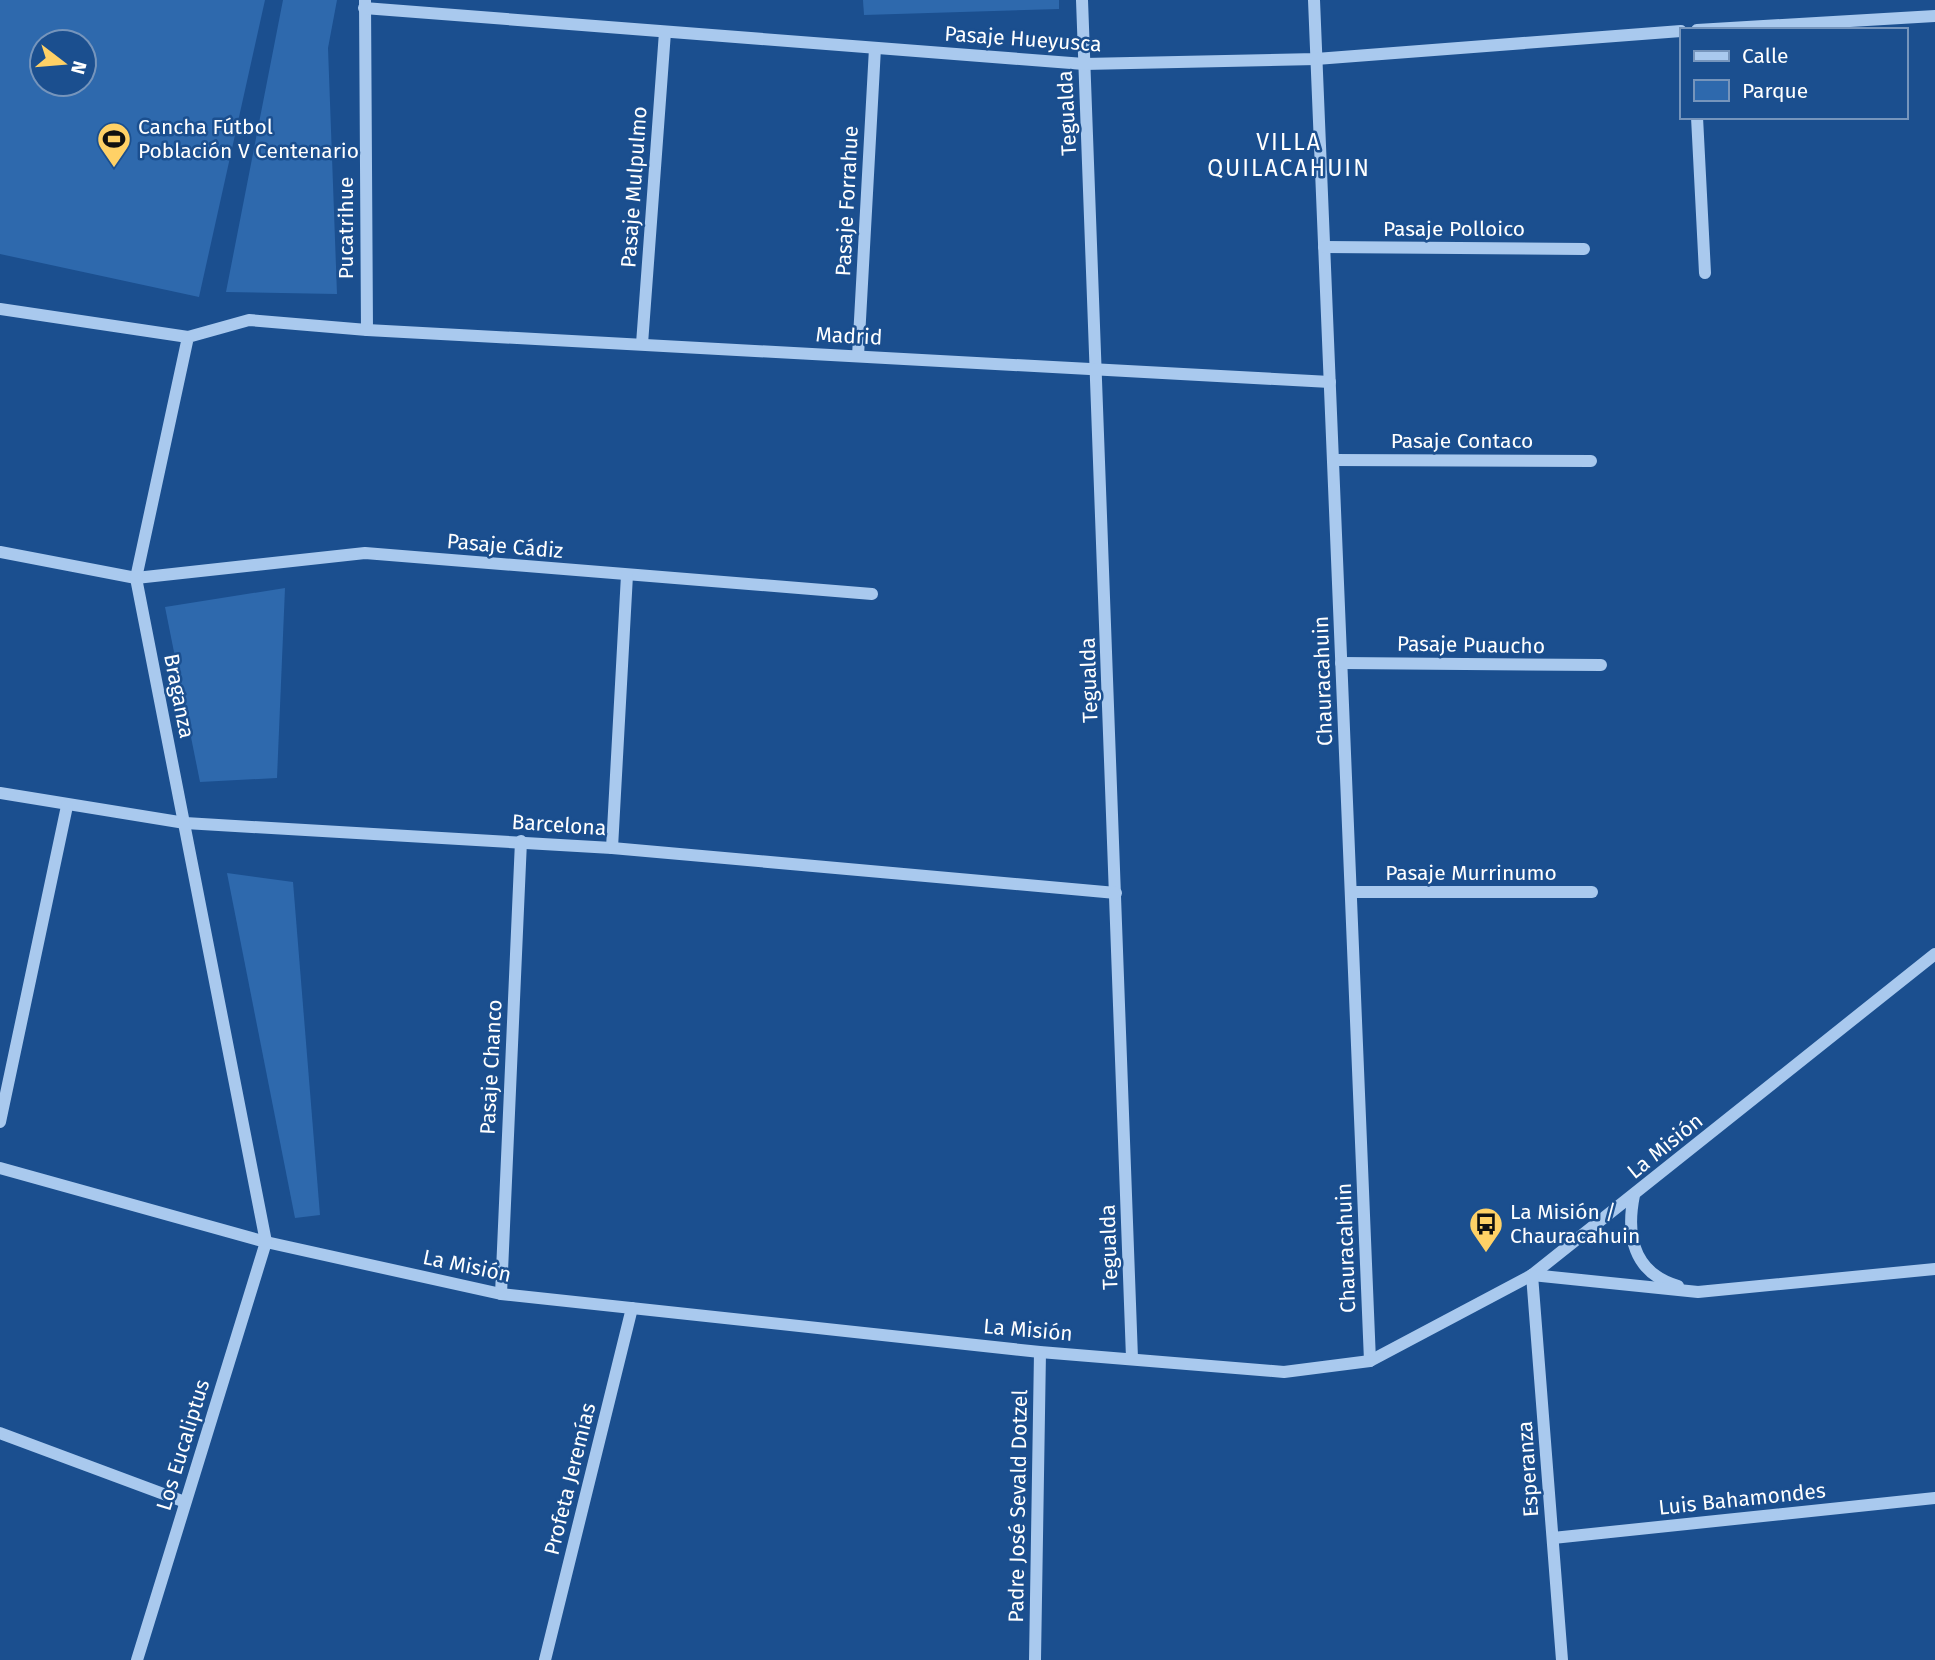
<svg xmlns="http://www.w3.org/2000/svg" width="1935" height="1660" viewBox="0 0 1935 1660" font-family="'Fira Sans',sans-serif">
  <rect width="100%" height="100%" fill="#1b4f8f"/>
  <!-- green -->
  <g fill="#2e69ad" fill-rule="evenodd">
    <path d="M 0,0 L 265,0 L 199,297 L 0,254 ZM 84,42 L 84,84 L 42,84 L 42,42 Z"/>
    <path d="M 283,0 L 337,0 L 328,48 L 337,294 L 226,292 Z"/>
    <path d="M 863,0 L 1059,0 L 1059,9 L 864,15 Z"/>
    <path d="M 285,588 L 277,778 L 200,782 L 165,607 Z"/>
    <path d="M 227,873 L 293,882 L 320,1215 L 295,1218 Z"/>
  </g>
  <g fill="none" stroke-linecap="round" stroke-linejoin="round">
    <!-- minor -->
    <g stroke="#a9c9ee" stroke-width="12">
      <path d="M 1082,0 L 1132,1358"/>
      <path d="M 1314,0 L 1370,1361"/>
      <path d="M 365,1 L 367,330"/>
      <path d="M 364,8 L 1084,64 L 1316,59 L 1681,31"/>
      <path d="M 1697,30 L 1935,16"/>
      <path d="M 1697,117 L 1705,273"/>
      <path d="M 1324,247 L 1584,249"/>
      <path d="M 0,309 L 188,337"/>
      <path d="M 642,344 L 665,32"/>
      <path d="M 858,356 L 875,48"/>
      <path d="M 1333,460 L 1591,461"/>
      <path d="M 0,552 L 136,578 L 365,553 L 872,594"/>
      <path d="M 1341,663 L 1601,665"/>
      <path d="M 0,793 L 185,823 L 612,848 L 1116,893"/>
      <path d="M 612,848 L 627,575"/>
      <path d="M 1351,892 L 1592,892"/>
      <path d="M 0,1122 L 67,806"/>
      <path d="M 0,1168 L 266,1242 L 501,1294 L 1040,1352 L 1284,1372 L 1370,1361 L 1532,1275 L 1935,954"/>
      <path d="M 1634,1195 C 1626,1235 1633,1273 1678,1286"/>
      <path d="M 1532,1275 L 1698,1292 L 1935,1269"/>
      <path d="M 1532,1275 L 1562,1660"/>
      <path d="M 501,1294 L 521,841"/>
      <path d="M 0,1433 L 185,1502"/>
      <path d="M 1553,1538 L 1935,1498"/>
      <path d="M 137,1660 L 266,1242 L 136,578 L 188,337 L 249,320 L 367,330 L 1330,382"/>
      <path d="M 545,1660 L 632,1308"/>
      <path d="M 1035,1660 L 1040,1352"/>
    </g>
  </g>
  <!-- icons -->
  <defs>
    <g id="stadium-pin" transform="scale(1.75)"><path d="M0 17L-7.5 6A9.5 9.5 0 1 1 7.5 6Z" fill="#ffd166" stroke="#1b4f8f"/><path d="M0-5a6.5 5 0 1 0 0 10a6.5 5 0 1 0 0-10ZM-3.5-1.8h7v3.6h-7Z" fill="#111"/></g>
    <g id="bus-pin" transform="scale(1.75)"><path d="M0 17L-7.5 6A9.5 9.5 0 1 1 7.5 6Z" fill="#ffd166" stroke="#1b4f8f"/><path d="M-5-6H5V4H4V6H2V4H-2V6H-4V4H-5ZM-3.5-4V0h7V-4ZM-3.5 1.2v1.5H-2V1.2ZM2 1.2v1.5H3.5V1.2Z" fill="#111"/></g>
  </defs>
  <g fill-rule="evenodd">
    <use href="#stadium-pin" x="114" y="139"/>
    <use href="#bus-pin" x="1486" y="1224"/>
  </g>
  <g text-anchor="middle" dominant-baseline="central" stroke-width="5" stroke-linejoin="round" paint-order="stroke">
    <!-- street labels -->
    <g font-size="21" fill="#fff" stroke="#1b4f8f">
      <text transform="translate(1023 39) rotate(4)">Pasaje Hueyusca</text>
      <text transform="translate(1067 113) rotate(-93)">Tegualda</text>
      <text transform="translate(634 187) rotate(-86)">Pasaje Mulpulmo</text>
      <text transform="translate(847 201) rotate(-87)">Pasaje Forrahue</text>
      <text transform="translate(346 228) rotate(-90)">Pucatrihue</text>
      <text x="1454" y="229">Pasaje Polloico</text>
      <text transform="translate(849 336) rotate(3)">Madrid</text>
      <text x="1462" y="441">Pasaje Contaco</text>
      <text transform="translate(505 546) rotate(5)">Pasaje Cádiz</text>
      <text transform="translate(1471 645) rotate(1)">Pasaje Puaucho</text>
      <text transform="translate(1089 680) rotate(-92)">Tegualda</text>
      <text transform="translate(1323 681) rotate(-92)">Chauracahuin</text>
      <text transform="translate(179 696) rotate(79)">Braganza</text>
      <text transform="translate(559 825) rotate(4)">Barcelona</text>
      <text x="1471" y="873">Pasaje Murrinumo</text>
      <text transform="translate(491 1067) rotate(-87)">Pasaje Chanco</text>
      <text transform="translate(1665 1146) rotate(-39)">La Misión</text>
      <text transform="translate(1109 1247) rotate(-92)">Tegualda</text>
      <text transform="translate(1346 1248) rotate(-92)">Chauracahuin</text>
      <text transform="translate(467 1266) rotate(12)">La Misión</text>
      <text transform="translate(1028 1330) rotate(5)">La Misión</text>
      <text transform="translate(183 1445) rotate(-73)">Los Eucaliptus</text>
      <text transform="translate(1528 1469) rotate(-94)">Esperanza</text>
      <text transform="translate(570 1479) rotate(-76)">Profeta Jeremías</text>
      <text transform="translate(1742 1499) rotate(-6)">Luis Bahamondes</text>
      <text transform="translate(1018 1506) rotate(-89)">Padre José Sevald Dotzel</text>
    </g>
    <!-- poi labels -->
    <g font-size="21" fill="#fff" stroke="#1b4f8f" text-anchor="start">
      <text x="138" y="127">Cancha Fútbol<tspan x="138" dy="24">Población V Centenario</tspan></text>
      <text x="1510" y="1212">La Misión /<tspan x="1510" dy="24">Chauracahuin</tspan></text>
    </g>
    <!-- neighbourhood labels -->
    <g font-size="23" letter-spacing="2" fill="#fff" stroke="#1b4f8f">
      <text x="1289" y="142">VILLA<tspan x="1289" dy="26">QUILACAHUIN</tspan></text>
    </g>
  </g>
  <!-- legend -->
  <rect x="1680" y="28" width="228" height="91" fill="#1b4f8f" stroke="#7695bc" stroke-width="2"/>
  <rect x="1694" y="51" width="35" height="10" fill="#a9c9ee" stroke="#7695bc" stroke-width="2"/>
  <text x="1742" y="63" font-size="21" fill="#ffffff">Calle</text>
  <rect x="1694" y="80" width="35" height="21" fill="#2e69ad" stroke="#7695bc" stroke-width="2"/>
  <text x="1742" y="98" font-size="21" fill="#ffffff">Parque</text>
  <!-- north arrow -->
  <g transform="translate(63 63) rotate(106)"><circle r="33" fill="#1b4f8f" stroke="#7695bc" stroke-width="2"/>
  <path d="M0-5L12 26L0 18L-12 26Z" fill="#ffd166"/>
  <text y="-10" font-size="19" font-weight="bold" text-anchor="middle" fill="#ffffff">N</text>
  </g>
</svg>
